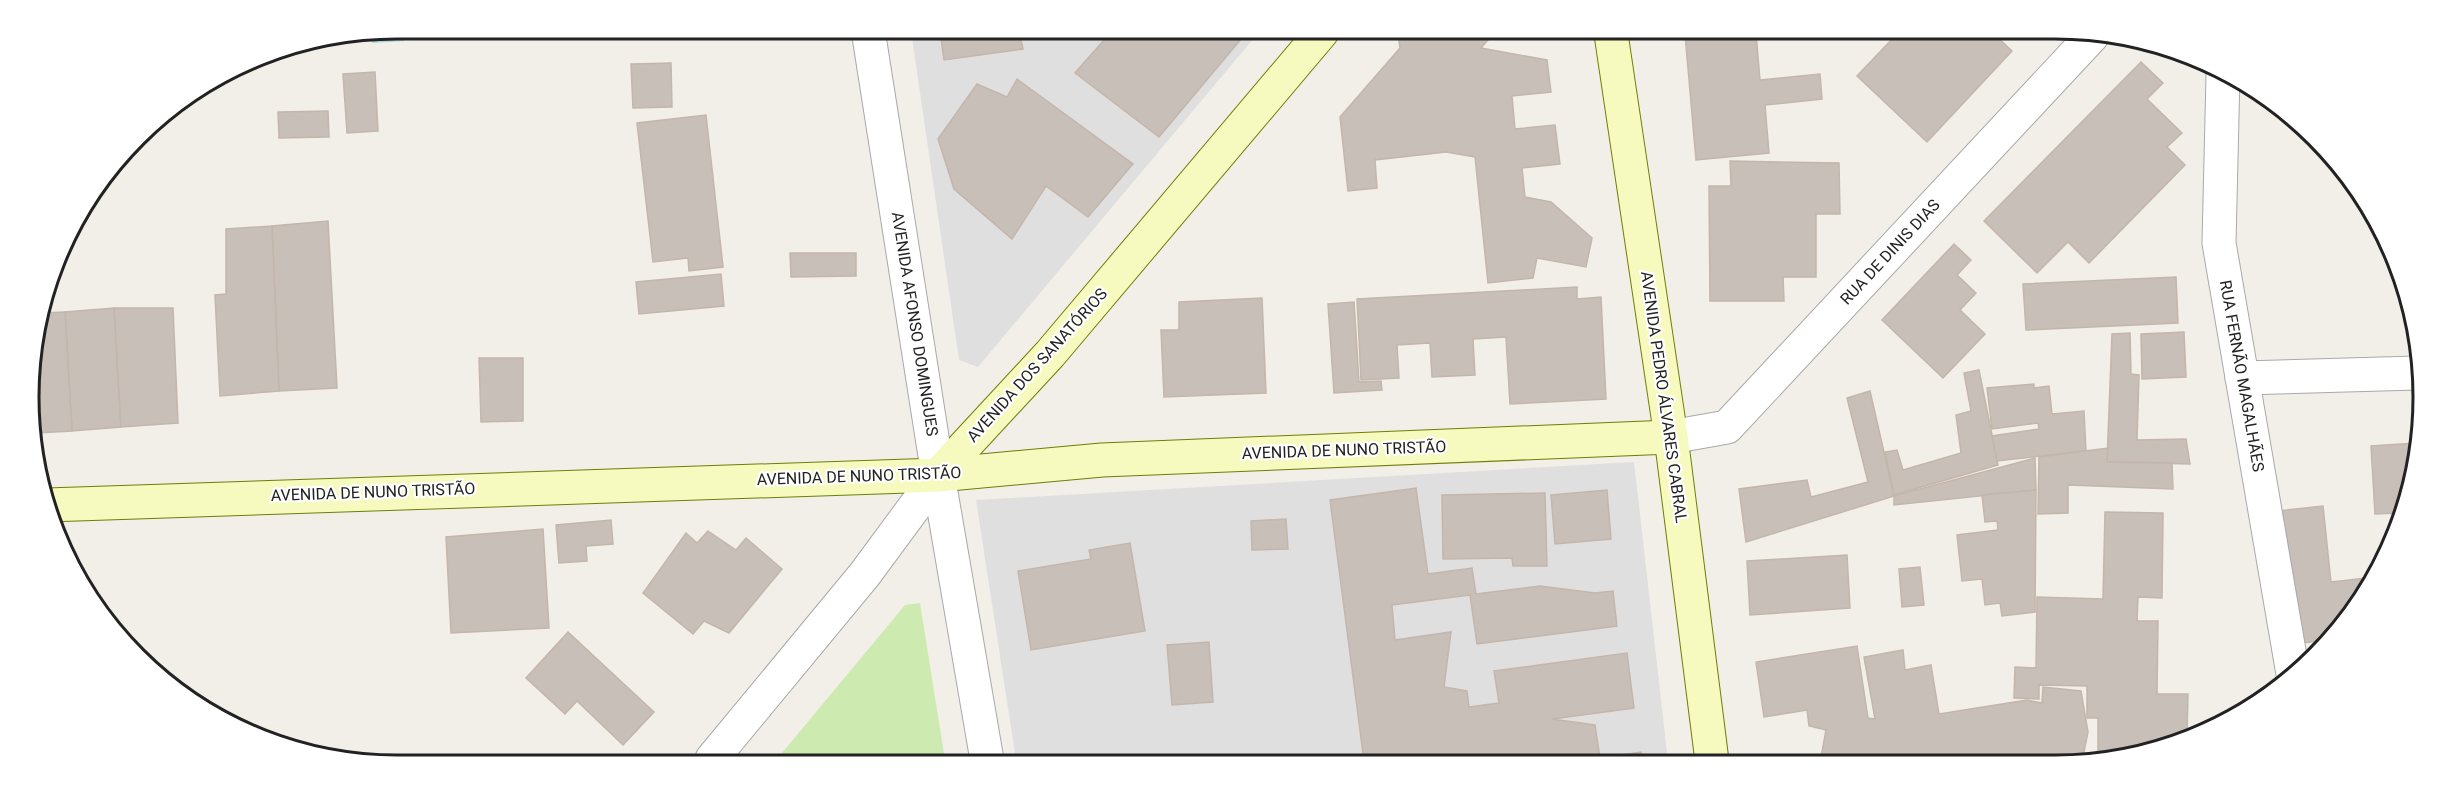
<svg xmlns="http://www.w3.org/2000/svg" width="2452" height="794" viewBox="0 0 2452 794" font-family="Roboto,sans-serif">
  <rect width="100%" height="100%" fill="#f2efe9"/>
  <!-- residential -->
  <g fill="#e0dfdf">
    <path d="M 911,31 L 1259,32 L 978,367 L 959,360 Z"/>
    <path d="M 1634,462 L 1668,761 L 1016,760 L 976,500 Z"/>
  </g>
  <!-- grass -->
  <path fill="#cdebb0" d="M 920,603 L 945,760 L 777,759 L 905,605 Z"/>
  <!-- water -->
  <path fill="#aad3df" d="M 397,29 L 404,29 L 404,41 L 372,43 L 372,33 Z"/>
  <!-- building -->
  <g fill="#c7bfb8" stroke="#c4b6ab" stroke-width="1.5">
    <path d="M 940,31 L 1019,31 L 1023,49 L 944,60 Z"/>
    <path d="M 1112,31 L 1247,32 L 1159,137 L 1075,73 Z"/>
    <path d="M 1494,33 L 1481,48 L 1547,60 L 1551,92 L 1512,96 L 1515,129 L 1555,125 L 1560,164 L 1522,168 L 1525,197 L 1551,202 L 1592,238 L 1586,267 L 1537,258 L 1533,278 L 1488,283 L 1475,157 L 1446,152 L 1375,160 L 1377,188 L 1348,191 L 1340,117 L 1400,48 L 1398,34 Z"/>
    <path d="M 1685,34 L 1756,34 L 1760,80 L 1820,74 L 1822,99 L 1765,105 L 1769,153 L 1696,160 Z"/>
    <path d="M 1896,35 L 1995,35 L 2012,51 L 1927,142 L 1857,76 Z"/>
    <path d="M 2141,62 L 2163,83 L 2147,99 L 2182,133 L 2167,147 L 2185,165 L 2089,263 L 2068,242 L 2037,273 L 1984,221 Z"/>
    <path d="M 671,63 L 672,107 L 633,108 L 631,64 Z"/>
    <path d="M 375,72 L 378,131 L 347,133 L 343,74 Z"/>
    <path d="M 1017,79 L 1133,164 L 1088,217 L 1046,186 L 1012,239 L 954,189 L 938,139 L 977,84 L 1007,97 Z"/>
    <path d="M 328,111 L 329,137 L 279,138 L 278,112 Z"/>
    <path d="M 706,115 L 723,267 L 689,271 L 688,258 L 653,262 L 637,123 Z"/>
    <path d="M 1730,161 L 1839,163 L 1840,214 L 1816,214 L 1816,277 L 1783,277 L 1784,301 L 1710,301 L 1709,186 L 1731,186 Z"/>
    <path d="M 328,221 L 337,388 L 279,391 L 272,226 Z"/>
    <path d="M 272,226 L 279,391 L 220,396 L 215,295 L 226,294 L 226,229 Z"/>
    <path d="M 1954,244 L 1971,260 L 1957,275 L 1976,293 L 1960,310 L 1985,334 L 1943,378 L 1882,320 Z"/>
    <path d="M 790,253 L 856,253 L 856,276 L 791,277 Z"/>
    <path d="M 721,274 L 724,306 L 639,314 L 636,282 Z"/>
    <path d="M 2176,277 L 2178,323 L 2026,330 L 2023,284 Z"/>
    <path d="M 1577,287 L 1577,299 L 1601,297 L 1606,399 L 1510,404 L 1506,337 L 1473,339 L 1475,375 L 1432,377 L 1430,343 L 1397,345 L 1399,378 L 1361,380 L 1357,299 Z"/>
    <path d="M 1262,298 L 1266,393 L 1164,397 L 1161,330 L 1179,330 L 1179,302 Z"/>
    <path d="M 1354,302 L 1359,382 L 1381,381 L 1382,390 L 1334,393 L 1328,304 Z"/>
    <path d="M 114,308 L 121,427 L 72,431 L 65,312 Z"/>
    <path d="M 114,308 L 173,308 L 178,423 L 121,427 Z"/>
    <path d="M 65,312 L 72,431 L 37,433 L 32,349 L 43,313 Z"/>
    <path d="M 2184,332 L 2186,377 L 2142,379 L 2141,334 Z"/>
    <path d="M 2130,333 L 2131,374 L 2139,375 L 2137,440 L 2186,439 L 2190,464 L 2107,462 L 2112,334 Z"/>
    <path d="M 479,358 L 523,358 L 523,421 L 481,422 Z"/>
    <path d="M 1979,370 L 1998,465 L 1894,495 L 1885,452 L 1897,450 L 1903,470 L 1961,453 L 1956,415 L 1971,411 L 1964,373 Z"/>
    <path d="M 2034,384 L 2034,388 L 2049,386 L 2052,414 L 2084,411 L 2086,451 L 1997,461 L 1992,436 L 2039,429 L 2038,423 L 1992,429 L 1987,388 Z"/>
    <path d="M 1870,391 L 1894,496 L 1746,542 L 1739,489 L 1807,480 L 1811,497 L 1868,482 L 1847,398 Z"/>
    <path d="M 2416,443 L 2416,469 L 2400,513 L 2375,514 L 2371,446 Z"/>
    <path d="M 2108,448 L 2107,462 L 2172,463 L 2173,489 L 2068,485 L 2068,513 L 2038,514 L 2039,457 Z"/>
    <path d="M 2035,458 L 2036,490 L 1894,505 L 1894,496 Z"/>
    <path d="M 1416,488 L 1428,574 L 1472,568 L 1476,594 L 1540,586 L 1595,593 L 1613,591 L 1617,626 L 1477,644 L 1470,595 L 1392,605 L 1395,640 L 1451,632 L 1444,687 L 1467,691 L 1469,707 L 1499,703 L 1494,671 L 1627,653 L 1634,708 L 1552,719 L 1595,725 L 1600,758 L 1641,752 L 1642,761 L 1573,761 L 1573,759 L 1555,761 L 1364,761 L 1330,500 Z"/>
    <path d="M 1607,490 L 1611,539 L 1555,544 L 1551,495 Z"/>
    <path d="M 2036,490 L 2035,612 L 2002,616 L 2000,603 L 1985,605 L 1982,579 L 1962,581 L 1957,535 L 1998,530 L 1997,521 L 1985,522 L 1982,495 Z"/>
    <path d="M 1545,493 L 1547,566 L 1513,566 L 1512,558 L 1443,559 L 1442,495 Z"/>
    <path d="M 2323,506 L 2331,582 L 2376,577 L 2321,651 L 2320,641 L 2294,644 L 2278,511 Z"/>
    <path d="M 2105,512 L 2163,513 L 2162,598 L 2138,597 L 2137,621 L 2158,621 L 2157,694 L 2188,694 L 2187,737 L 2098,762 L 2098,718 L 2087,718 L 2087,686 L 2039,685 L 2039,699 L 2014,698 L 2015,667 L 2036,668 L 2037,597 L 2103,599 Z"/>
    <path d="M 1286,519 L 1288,549 L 1252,550 L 1251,521 Z"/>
    <path d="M 611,520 L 613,544 L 586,546 L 587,561 L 559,563 L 556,525 Z"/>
    <path d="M 543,529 L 549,628 L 451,633 L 446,537 Z"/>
    <path d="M 708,531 L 736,550 L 746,538 L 782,569 L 729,633 L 704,621 L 693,634 L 643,593 L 686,533 L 697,543 Z"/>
    <path d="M 1130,543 L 1145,631 L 1031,650 L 1018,571 L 1091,559 L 1089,550 Z"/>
    <path d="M 1847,555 L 1850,608 L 1750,615 L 1747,561 Z"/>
    <path d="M 1920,567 L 1924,605 L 1902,607 L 1899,569 Z"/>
    <path d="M 568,632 L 654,712 L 623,745 L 577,701 L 565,714 L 526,678 Z"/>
    <path d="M 1209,642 L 1213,702 L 1172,705 L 1167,645 Z"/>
    <path d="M 1857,646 L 1868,718 L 1875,719 L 1864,657 L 1903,650 L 1905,670 L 1931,665 L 1939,714 L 2027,700 L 2042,703 L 2043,687 L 2081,691 L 2088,732 L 2082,762 L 1789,762 L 1821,757 L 1826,730 L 1809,726 L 1807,710 L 1764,717 L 1756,662 Z"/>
  </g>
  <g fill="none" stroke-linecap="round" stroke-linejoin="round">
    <!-- street casing -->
    <g stroke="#a9a9a9" stroke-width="35">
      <g id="street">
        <path d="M 868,30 L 938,475 L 987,760"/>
        <path d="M 2223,75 L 2219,243 L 2293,674"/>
        <path d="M 2242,378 L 2416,373"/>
        <path d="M 1671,437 L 1727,427 L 2092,36"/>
        <path d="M 712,759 L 865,574 L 938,475"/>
      </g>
    </g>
    <!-- secondary casing -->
    <g stroke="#707d05" stroke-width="35">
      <g id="secondary">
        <path d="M 1611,34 L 1671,437 L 1712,761"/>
        <path d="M 938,475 L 1050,354 L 1322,32"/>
        <path d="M 47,505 L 938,475 L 1102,460 L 1671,437"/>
      </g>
    </g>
    <!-- street -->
    <use href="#street" stroke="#fff" stroke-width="33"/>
    <!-- secondary -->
    <use href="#secondary" stroke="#f7fabf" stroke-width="33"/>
  </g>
  <g text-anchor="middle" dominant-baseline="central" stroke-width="4.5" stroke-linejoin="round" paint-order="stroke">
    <!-- street labels -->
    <g font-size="16" fill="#222" stroke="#fff">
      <text transform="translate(1890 252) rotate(-47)">RUA DE DINIS DIAS</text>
      <text transform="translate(915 324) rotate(81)">AVENIDA AFONSO DOMINGUES</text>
      <text transform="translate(1037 365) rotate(-48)">AVENIDA DOS SANATÓRIOS</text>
      <text transform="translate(2242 376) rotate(80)">RUA FERNÃO MAGALHÃES</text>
      <text transform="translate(1664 397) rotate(82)">AVENIDA PEDRO ÁLVARES CABRAL</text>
      <text transform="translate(1344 450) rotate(-2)">AVENIDA DE NUNO TRISTÃO</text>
      <text transform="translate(859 476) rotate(-2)">AVENIDA DE NUNO TRISTÃO</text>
      <text transform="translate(373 492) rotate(-2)">AVENIDA DE NUNO TRISTÃO</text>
    </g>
  </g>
  <!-- crop -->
  <path d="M0 0H2452V794H0ZM397 39H2055A358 358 0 0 1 2413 397V397A358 358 0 0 1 2055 755H397A358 358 0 0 1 39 397V397A358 358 0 0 1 397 39Z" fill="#fff" fill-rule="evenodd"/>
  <path fill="none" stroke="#222" stroke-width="3" d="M397 39H2055A358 358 0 0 1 2413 397V397A358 358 0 0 1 2055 755H397A358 358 0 0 1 39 397V397A358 358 0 0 1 397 39Z"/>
</svg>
